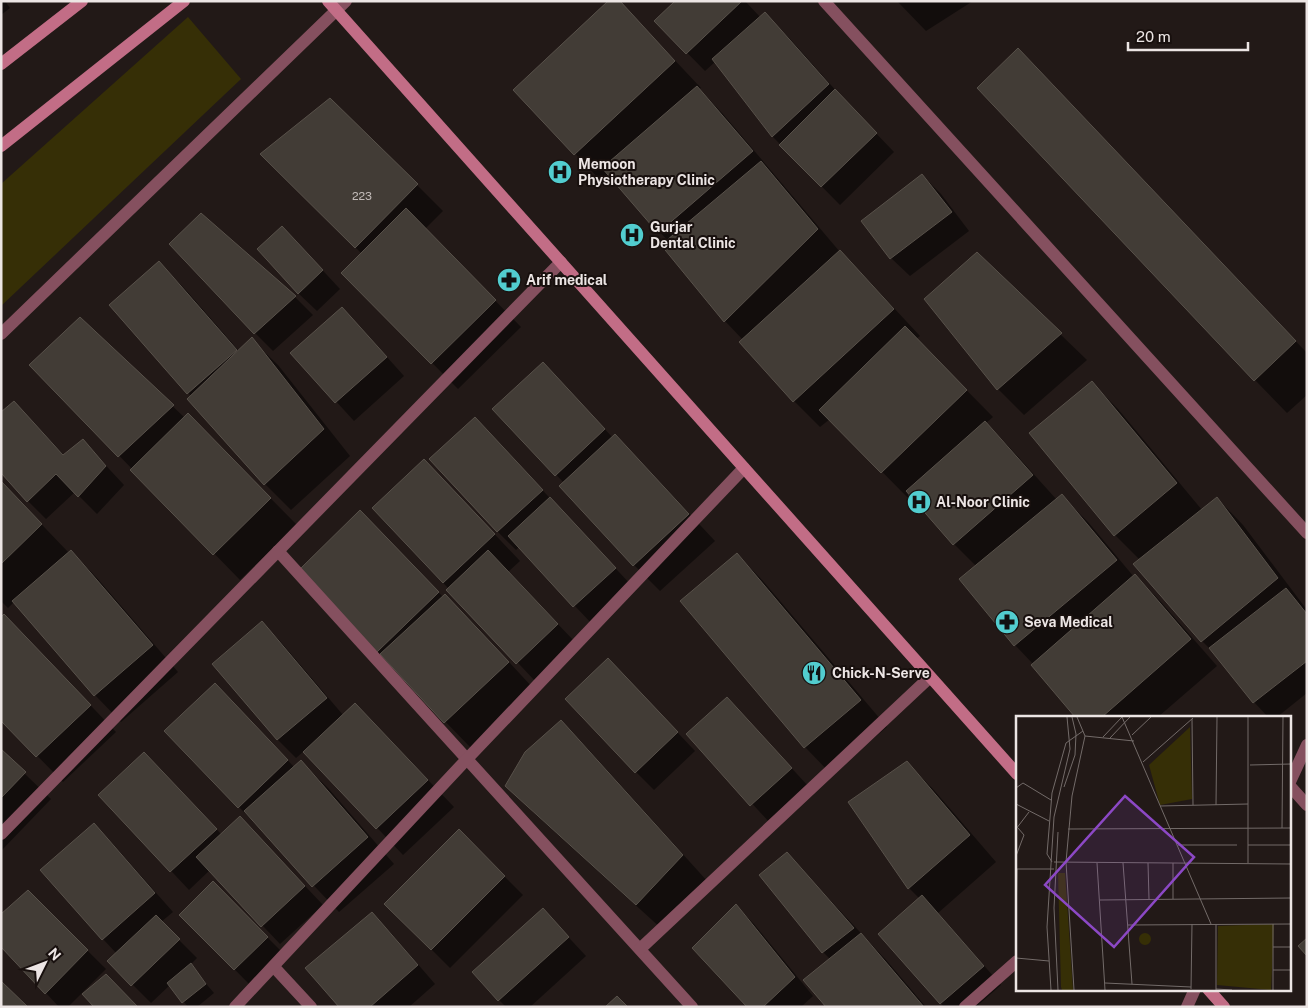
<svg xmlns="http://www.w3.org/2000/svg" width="1308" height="1008" viewBox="0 0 1308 1008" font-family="'Public Sans',sans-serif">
  <rect width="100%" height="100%" fill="#221917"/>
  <!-- green -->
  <path fill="#362f06" d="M 188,17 L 241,79 L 1,306 L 1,184 Z"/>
  <!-- shadow -->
  <g fill="#0007">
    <path d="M 1,1 L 5,1 L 10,8 L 1,15 Z"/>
    <path d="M 619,1 L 701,88 L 699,89 L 723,114 L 840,252 L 866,278 L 920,336 L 916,339 L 993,417 L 986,423 L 1011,449 L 1057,500 L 1062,496 L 1088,522 L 1134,577 L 1135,575 L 1161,602 L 1217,666 L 1158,717 L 1077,717 L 1033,664 L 1015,645 L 976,566 L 954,544 L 911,496 L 909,499 L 830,419 L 820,427 L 794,401 L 743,340 L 725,321 L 668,241 L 608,174 L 601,181 L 515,90 Z"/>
    <path d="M 677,1 L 745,1 L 761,18 L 765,14 L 791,40 L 846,102 L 894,152 L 840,205 L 773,137 L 715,62 L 705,71 L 656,21 Z"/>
    <path d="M 897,1 L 973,1 L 926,31 Z"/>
    <path d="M 1018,50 L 1307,353 L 1307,395 L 1287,413 L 1255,380 Z"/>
    <path d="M 262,154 L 417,185 L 443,211 L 425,229 L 521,327 L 458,389 L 343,273 L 362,254 Z"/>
    <path d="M 922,175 L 941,194 L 969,231 L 910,276 L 891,258 L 863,221 Z"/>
    <path d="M 300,246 L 340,289 L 317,311 L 298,293 Z"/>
    <path d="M 977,254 L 1087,360 L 1024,415 L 998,389 Z"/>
    <path d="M 159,263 L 185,289 L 239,351 L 251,339 L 278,365 L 350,456 L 291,510 L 265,484 L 191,396 L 111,305 Z"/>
    <path d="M 295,297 L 313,315 L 273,351 L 255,333 Z"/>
    <path d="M 80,318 L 185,418 L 188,415 L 297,525 L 240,580 L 31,365 Z"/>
    <path d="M 360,327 L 404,376 L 354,421 L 292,353 Z"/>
    <path d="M 561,382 L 613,438 L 615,436 L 641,462 L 715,541 L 660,591 L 634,565 L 564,483 L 494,409 Z"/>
    <path d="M 1092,383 L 1118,409 L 1202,510 L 1217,498 L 1243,525 L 1307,610 L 1307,693 L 1277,717 L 1268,717 L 1254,702 L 1218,657 L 1202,641 L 1140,560 L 1115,535 L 1030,434 Z"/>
    <path d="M 14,402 L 64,455 L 83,441 L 124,485 L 97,514 L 75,492 L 46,519 L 28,501 Z"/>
    <path d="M 475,418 L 633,587 L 593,625 L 519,547 L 516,550 L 498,532 L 431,459 Z"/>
    <path d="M 1,482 L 69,553 L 71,551 L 97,578 L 178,672 L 121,722 L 95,695 L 14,602 L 8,608 L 1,601 Z"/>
    <path d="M 450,487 L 520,561 L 508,572 L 576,643 L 535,681 L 374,509 Z"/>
    <path d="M 386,538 L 443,597 L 445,595 L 471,621 L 534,689 L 471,748 L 299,571 Z"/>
    <path d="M 737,554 L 763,581 L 887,727 L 831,774 L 805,747 L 682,601 Z"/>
    <path d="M 262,623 L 280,641 L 343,715 L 381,731 L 454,807 L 403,855 L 304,751 L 296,758 L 278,740 L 213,664 Z"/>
    <path d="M 30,642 L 116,732 L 63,782 L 1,719 Z"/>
    <path d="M 626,678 L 695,751 L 654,790 L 636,772 Z"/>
    <path d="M 727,698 L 809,787 L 770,823 L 688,734 Z"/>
    <path d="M 241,711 L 295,768 L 301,762 L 328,788 L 394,864 L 339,912 L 239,807 Z"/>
    <path d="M 561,722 L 587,748 L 708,882 L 663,930 L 533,812 L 507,786 Z"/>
    <path d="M 1,751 L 51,799 L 1,851 Z"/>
    <path d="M 144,753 L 221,834 L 258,836 L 323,905 L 280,944 L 210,870 L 189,890 L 100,795 Z"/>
    <path d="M 907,763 L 933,789 L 996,862 L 938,913 L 1001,985 L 976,1007 L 944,1007 L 880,934 L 920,899 L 909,888 L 850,803 Z"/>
    <path d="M 94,825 L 112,843 L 173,912 L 161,922 L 197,958 L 190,965 L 214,993 L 197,1007 L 188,1007 L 170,985 L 151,1003 L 109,961 L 117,954 L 103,939 Z"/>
    <path d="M 459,831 L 523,895 L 450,968 L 386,904 Z"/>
    <path d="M 787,854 L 887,961 L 926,1007 L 827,1007 L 831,960 L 823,952 Z"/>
    <path d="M 213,883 L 286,956 L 253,988 L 181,915 Z"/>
    <path d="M 28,892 L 106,969 L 68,1007 L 59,1007 L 46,993 Z"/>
    <path d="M 736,906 L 754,924 L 813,996 L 801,1007 L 749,1007 Z"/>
    <path d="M 543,910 L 586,956 L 530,1007 L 506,1007 L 499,1000 Z"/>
    <path d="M 371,913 L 390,932 L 435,984 L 409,1007 L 341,1007 Z"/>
  </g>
  <!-- building -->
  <g fill="#423c36" stroke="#58514a">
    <path d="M 608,1 L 620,1 L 675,61 L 574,155 L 513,90 Z"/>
    <path d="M 675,1 L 742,1 L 686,54 L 654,21 Z"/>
    <path d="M 765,12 L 829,84 L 772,137 L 712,59 Z"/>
    <path d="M 1018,48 L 1296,341 L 1254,381 L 977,88 Z"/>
    <path d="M 697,86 L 753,151 L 658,233 L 602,168 Z"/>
    <path d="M 835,89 L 877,133 L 821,187 L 779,145 Z"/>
    <path d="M 330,98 L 418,184 L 355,248 L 260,154 Z"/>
    <path d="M 761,161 L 818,229 L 724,322 L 661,245 Z"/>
    <path d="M 922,174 L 952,212 L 890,259 L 861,221 Z"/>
    <path d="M 406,208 L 496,300 L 431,364 L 341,273 Z"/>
    <path d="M 201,213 L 296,296 L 254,334 L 169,244 Z"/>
    <path d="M 282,226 L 323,270 L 298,294 L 257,249 Z"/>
    <path d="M 840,250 L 894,309 L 793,402 L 739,342 Z"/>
    <path d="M 977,252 L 1062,333 L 997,390 L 924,299 Z"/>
    <path d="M 159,261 L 237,350 L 187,394 L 109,305 Z"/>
    <path d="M 342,307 L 387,357 L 335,403 L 290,353 Z"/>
    <path d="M 80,317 L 174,405 L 118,457 L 29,365 Z"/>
    <path d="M 905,326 L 967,390 L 881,473 L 819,410 Z"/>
    <path d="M 252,337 L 324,429 L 264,485 L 187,399 Z"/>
    <path d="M 543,362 L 605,429 L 555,476 L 492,409 Z"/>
    <path d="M 1092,381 L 1177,483 L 1114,536 L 1029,433 Z"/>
    <path d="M 14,401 L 63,455 L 83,439 L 106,466 L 78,497 L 56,474 L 27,502 L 1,473 L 1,412 Z"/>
    <path d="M 188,413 L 271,498 L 213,555 L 130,470 Z"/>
    <path d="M 475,417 L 543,490 L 497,532 L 429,459 Z"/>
    <path d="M 985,421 L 1033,475 L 953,545 L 906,491 Z"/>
    <path d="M 615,434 L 689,514 L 633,566 L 559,486 Z"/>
    <path d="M 424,459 L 495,534 L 443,583 L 372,508 Z"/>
    <path d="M 1,481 L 42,524 L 1,564 Z"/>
    <path d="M 1062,494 L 1117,560 L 1014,646 L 959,579 Z"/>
    <path d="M 550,497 L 616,568 L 573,607 L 508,536 Z"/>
    <path d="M 1217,497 L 1278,578 L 1201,642 L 1133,564 Z"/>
    <path d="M 360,510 L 439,592 L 377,652 L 298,571 Z"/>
    <path d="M 71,550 L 153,645 L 94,696 L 12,601 Z"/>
    <path d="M 488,550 L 558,624 L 516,664 L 446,590 Z"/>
    <path d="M 737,553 L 861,700 L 804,748 L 680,601 Z"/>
    <path d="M 1135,574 L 1191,639 L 1102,717 L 1075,717 L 1031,665 Z"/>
    <path d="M 1286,588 L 1307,614 L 1307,661 L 1253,703 L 1209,648 Z"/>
    <path d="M 445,594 L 509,662 L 444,723 L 380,654 Z"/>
    <path d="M 4,614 L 91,705 L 36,757 L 1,721 L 1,617 Z"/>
    <path d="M 262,621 L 327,698 L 277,740 L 212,664 Z"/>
    <path d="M 608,658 L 678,732 L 635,773 L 565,699 Z"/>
    <path d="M 215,683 L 288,760 L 238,808 L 164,731 Z"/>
    <path d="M 727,697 L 792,768 L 750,806 L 686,734 Z"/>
    <path d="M 355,703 L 428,780 L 376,829 L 303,752 Z"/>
    <path d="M 561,720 L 683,855 L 636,905 L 505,786 L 525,752 Z"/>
    <path d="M 1,749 L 26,772 L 1,798 Z"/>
    <path d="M 144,752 L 217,829 L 170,872 L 98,795 Z"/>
    <path d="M 301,760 L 368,837 L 312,887 L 244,811 Z"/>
    <path d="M 907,761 L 970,835 L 908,889 L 848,802 Z"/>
    <path d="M 240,816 L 305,886 L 261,927 L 196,857 Z"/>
    <path d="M 94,823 L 155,893 L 102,940 L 40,870 Z"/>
    <path d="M 459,829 L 505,876 L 431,950 L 384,904 Z"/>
    <path d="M 787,852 L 854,928 L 822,953 L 759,875 Z"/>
    <path d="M 213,881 L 268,937 L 234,970 L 179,915 Z"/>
    <path d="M 28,890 L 88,950 L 45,994 L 1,947 L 1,914 Z"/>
    <path d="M 922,895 L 984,966 L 940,1004 L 878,934 Z"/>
    <path d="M 736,904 L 795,977 L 763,1007 L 747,1007 L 692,948 Z"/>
    <path d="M 543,908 L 569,937 L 498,1001 L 472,972 Z"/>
    <path d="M 372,912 L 418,965 L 370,1007 L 339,1007 L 305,968 Z"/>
    <path d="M 156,915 L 180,939 L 131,986 L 107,961 Z"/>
    <path d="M 861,933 L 924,1007 L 826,1007 L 803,980 Z"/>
    <path d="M 1307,938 L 1307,956 L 1298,946 Z"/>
    <path d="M 191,963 L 206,984 L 182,1003 L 167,983 Z"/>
    <path d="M 106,974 L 138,1007 L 94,1007 L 82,994 Z"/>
    <path d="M 1,981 L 28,1007 L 1,1007 Z"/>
    <path d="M 617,996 L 628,1007 L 605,1007 Z"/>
  </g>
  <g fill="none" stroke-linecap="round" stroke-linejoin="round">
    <!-- street -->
    <g stroke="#85505f" stroke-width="12">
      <path d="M 824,1 L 1307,533"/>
      <path d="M 1,334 L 346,1"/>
      <path d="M 278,551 L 692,1007"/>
      <path d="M 1289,784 L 1307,745"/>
      <path d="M 1289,785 L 1307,805"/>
      <path d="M 1,834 L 561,262"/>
      <path d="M 640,949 L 930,677"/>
      <path d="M 274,967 L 311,1007"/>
      <path d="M 235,1007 L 467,759 L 744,468"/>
      <path d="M 965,1007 L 1017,961"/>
      <path d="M 1187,1007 L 1195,989"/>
    </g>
    <!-- secondary -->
    <g stroke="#c26d86" stroke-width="12">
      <path d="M 328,1 L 1017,774"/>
      <path d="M 1,64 L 82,1"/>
      <path d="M 1,146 L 184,1"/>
      <path d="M 1208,989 L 1224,1007"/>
    </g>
  </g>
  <!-- icons -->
  <defs>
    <g id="hospital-disc" transform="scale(1.25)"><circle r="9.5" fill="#52cdcf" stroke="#18100e"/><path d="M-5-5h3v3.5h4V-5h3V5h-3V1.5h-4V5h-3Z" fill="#111"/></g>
    <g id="pharmacy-disc" transform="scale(1.25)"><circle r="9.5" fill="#52cdcf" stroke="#18100e"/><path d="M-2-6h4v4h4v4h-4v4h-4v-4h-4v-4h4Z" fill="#111"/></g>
    <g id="restaurant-disc" transform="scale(1.25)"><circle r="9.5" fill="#52cdcf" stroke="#18100e"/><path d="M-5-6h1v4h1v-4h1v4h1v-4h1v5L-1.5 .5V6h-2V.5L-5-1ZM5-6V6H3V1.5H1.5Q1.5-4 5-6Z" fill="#111"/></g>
  </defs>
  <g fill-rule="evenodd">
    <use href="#hospital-disc" x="560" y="172"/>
    <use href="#hospital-disc" x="632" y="235"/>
    <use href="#pharmacy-disc" x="509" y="280"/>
    <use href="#hospital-disc" x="919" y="502"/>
    <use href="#pharmacy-disc" x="1007" y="622"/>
    <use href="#restaurant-disc" x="814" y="673"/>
  </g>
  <g text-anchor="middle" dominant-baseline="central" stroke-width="4" stroke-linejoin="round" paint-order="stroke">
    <!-- number labels -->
    <g font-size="11" fill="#c2bbb8">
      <text x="362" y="196">223</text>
    </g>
    <!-- poi labels -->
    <g font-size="14" font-weight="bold" fill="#ece5e4" stroke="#18100e" text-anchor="start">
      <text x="578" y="164">Memoon<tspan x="578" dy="16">Physiotherapy Clinic</tspan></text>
      <text x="650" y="227">Gurjar<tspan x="650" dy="16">Dental Clinic</tspan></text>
      <text x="526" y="280">Arif medical</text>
      <text x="936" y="502">Al-Noor Clinic</text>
      <text x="1024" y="622">Seva Medical</text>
      <text x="832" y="673">Chick-N-Serve</text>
    </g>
  </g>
  <!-- overview -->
  <g transform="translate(1016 716)">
    <rect width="275" height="275" fill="#221917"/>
    <path d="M 174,11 L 176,83 L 144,89 L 133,49 ZM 42,157 L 49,157 L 57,274 L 46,274 L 45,271 ZM 258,208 L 255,274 L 201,269 L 202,210 ZM123 223a6 6 0 1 1 12 0a6 6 0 1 1-12 0Z" fill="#362f06"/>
    <path fill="none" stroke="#736b69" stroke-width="1" d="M 61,1 L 69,20 L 118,25M 232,1 L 232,147M 176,3 L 177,89M 116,19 L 135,1M 87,21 L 106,1 L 195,208M 94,22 L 114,1M 127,46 L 177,2M 234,49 L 275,48M 48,71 L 59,39 L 60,18 L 56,1M 0,72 L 7,67 L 35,84M 0,88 L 33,105M 200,89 L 201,1M 144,90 L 232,88M 266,112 L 267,1M 0,113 L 13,96M 52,113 L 275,112M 162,129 L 221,129M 232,129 L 275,129M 0,140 L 8,119 L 2,112M 36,146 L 31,138 L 36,77 L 50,27 L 67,15M 38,146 L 275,148M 81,147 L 89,274M 107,147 L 116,268M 132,147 L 133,183M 0,153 L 38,153M 157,183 L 157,147M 84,184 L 275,182M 0,206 L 1,153M 112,209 L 275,208M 257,231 L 275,231M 0,242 L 33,245M 257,254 L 275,254M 89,267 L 175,271M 175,273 L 176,208M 200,273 L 216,274M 35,274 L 31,211 L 38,101 L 54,33 L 51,1M 42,274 L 38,192 L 42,116M 58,274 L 50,146 L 56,80 L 69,20M 200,274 L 200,208M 257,274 L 257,208"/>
    <path fill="#8c48c5" fill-opacity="0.15" stroke="#8c48c5" stroke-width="2.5" d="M 109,80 L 178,141 L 98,231 L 29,169 Z"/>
    <rect width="275" height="275" fill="none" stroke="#ece5e4" stroke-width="2.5"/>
  </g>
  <!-- border -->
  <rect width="1308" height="1008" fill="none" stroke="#ece5e4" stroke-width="5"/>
  <!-- north arrow -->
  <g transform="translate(45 963) rotate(48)" stroke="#18100e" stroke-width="4" paint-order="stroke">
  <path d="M0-4L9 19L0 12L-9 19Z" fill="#ece5e4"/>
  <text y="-8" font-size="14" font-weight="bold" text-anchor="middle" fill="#ece5e4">N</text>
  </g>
  <!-- scale -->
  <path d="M1128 42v8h120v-8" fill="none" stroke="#ece5e4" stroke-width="2.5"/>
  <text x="1136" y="42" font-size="15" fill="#ece5e4" stroke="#18100e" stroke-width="4" paint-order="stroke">20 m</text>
</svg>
